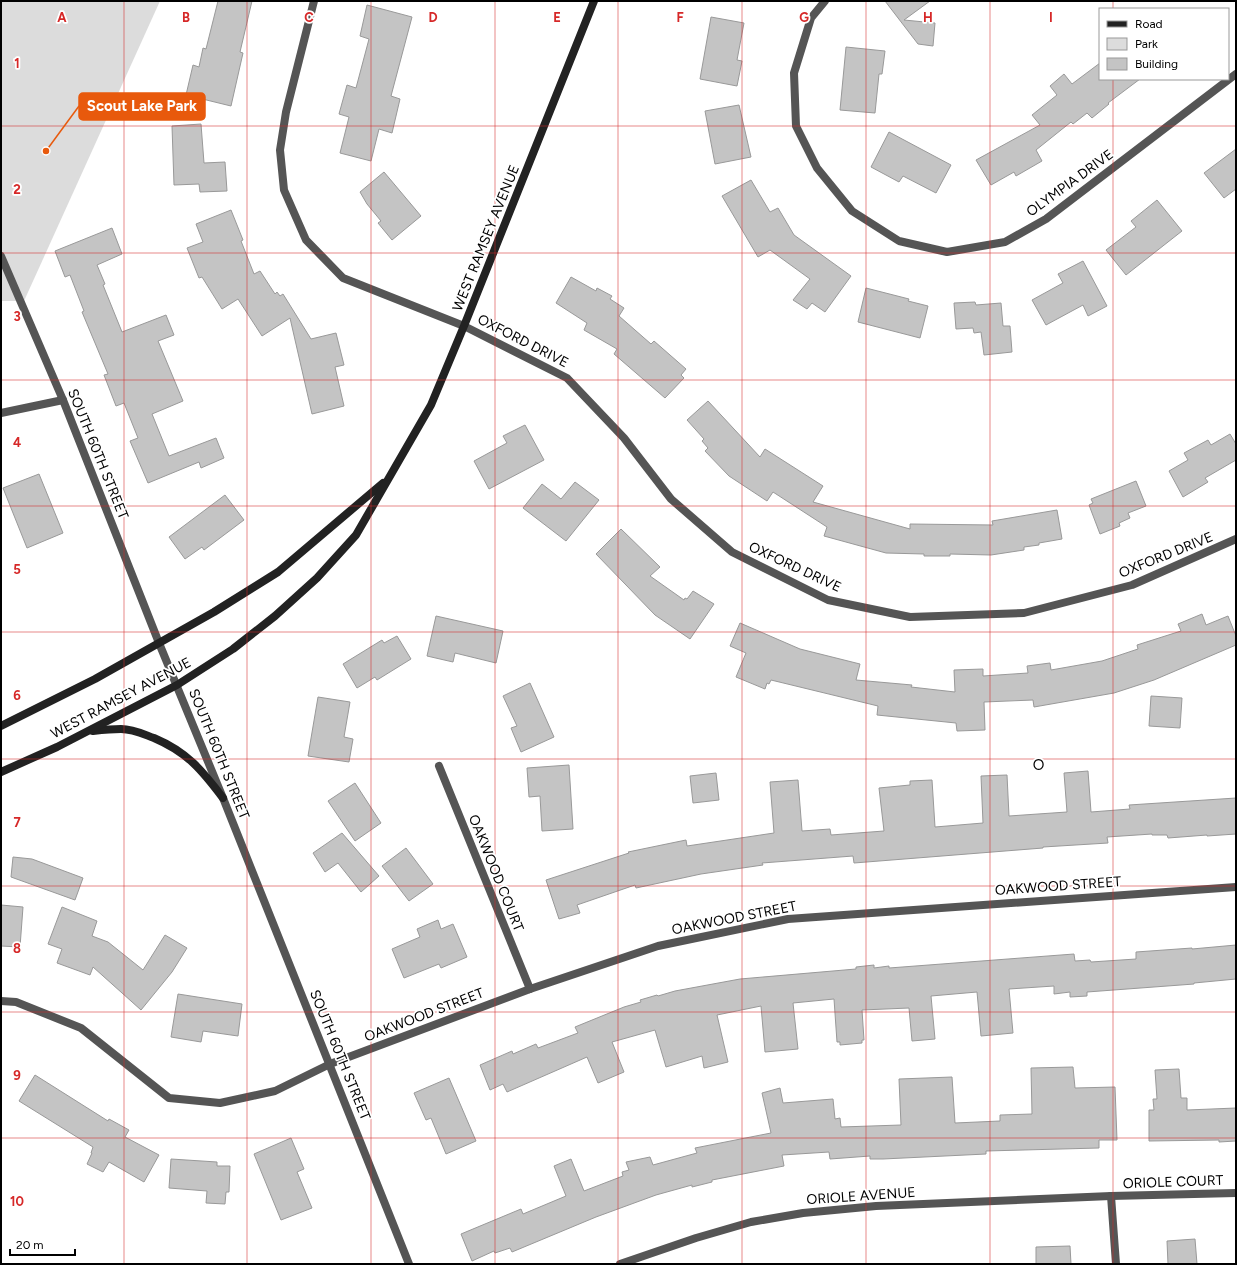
<svg xmlns="http://www.w3.org/2000/svg" width="1237" height="1265" viewBox="0 0 1237 1265" font-family="Figtree,sans-serif">
  <rect width="100%" height="100%" fill="#fff"/>
  <!-- green -->
  <path fill="#dcdcdc" d="M 1,1 L 160,1 L 24,301 L 1,301 Z"/>
  <!-- building -->
  <g fill="#c4c4c4" stroke="#999">
    <path d="M 218,1 L 252,1 L 240,52 L 243,53 L 231,106 L 186,95 L 193,65 L 199,67 L 203,48 L 206,49 Z"/>
    <path d="M 885,1 L 930,1 L 904,20 L 935,23 L 933,46 L 918,44 Z"/>
    <path d="M 367,5 L 412,17 L 391,96 L 400,99 L 392,133 L 379,129 L 371,161 L 340,153 L 349,117 L 339,114 L 347,85 L 356,88 L 369,39 L 360,36 Z"/>
    <path d="M 711,17 L 744,23 L 737,60 L 742,61 L 737,86 L 700,79 Z"/>
    <path d="M 846,47 L 885,51 L 882,74 L 879,74 L 875,113 L 840,110 Z"/>
    <path d="M 1100,63 L 1100,79 L 1140,79 L 1108,103 L 1109,104 L 1092,118 L 1087,113 L 1073,124 L 1071,122 L 1036,150 L 1042,161 L 1016,176 L 1014,172 L 991,185 L 976,160 L 1040,125 L 1032,115 L 1057,95 L 1050,86 L 1064,74 L 1072,84 Z"/>
    <path d="M 739,105 L 751,157 L 715,164 L 705,111 Z"/>
    <path d="M 201,124 L 204,163 L 225,162 L 227,191 L 200,192 L 199,184 L 174,185 L 172,126 Z"/>
    <path d="M 889,132 L 951,165 L 936,193 L 903,176 L 899,182 L 871,167 Z"/>
    <path d="M 1236,149 L 1236,189 L 1224,198 L 1204,173 Z"/>
    <path d="M 384,172 L 421,216 L 392,240 L 378,223 L 381,221 L 367,204 L 360,192 Z"/>
    <path d="M 751,180 L 770,212 L 778,208 L 794,235 L 851,276 L 825,312 L 812,303 L 807,309 L 793,300 L 810,279 L 770,250 L 758,257 L 722,196 Z"/>
    <path d="M 1157,200 L 1182,231 L 1126,275 L 1106,250 L 1136,227 L 1131,221 Z"/>
    <path d="M 231,210 L 243,240 L 241,241 L 254,274 L 260,271 L 275,294 L 277,292 L 280,296 L 283,294 L 311,339 L 336,333 L 344,365 L 335,367 L 344,406 L 312,414 L 290,318 L 262,336 L 238,299 L 222,309 L 202,277 L 199,278 L 187,248 L 203,242 L 196,224 Z"/>
    <path d="M 112,228 L 122,254 L 97,265 L 105,284 L 103,285 L 122,332 L 166,315 L 174,335 L 158,341 L 183,401 L 152,414 L 169,456 L 216,438 L 224,458 L 201,468 L 199,462 L 148,483 L 130,441 L 138,438 L 124,403 L 116,406 L 104,375 L 108,374 L 82,312 L 84,311 L 70,275 L 65,277 L 55,251 Z"/>
    <path d="M 1083,261 L 1107,306 L 1088,316 L 1083,305 L 1046,325 L 1032,300 L 1063,283 L 1058,274 Z"/>
    <path d="M 571,277 L 596,291 L 597,288 L 612,296 L 610,299 L 624,308 L 619,316 L 651,344 L 654,341 L 686,369 L 681,375 L 684,378 L 665,398 L 614,354 L 617,349 L 584,330 L 587,323 L 556,303 Z"/>
    <path d="M 866,288 L 909,299 L 908,301 L 928,306 L 920,338 L 858,322 Z"/>
    <path d="M 975,302 L 976,305 L 1001,303 L 1003,326 L 1010,326 L 1012,352 L 984,355 L 981,332 L 974,333 L 973,328 L 956,329 L 954,303 Z"/>
    <path d="M 708,401 L 760,457 L 765,449 L 823,486 L 813,502 L 910,529 L 910,524 L 993,525 L 992,521 L 1057,510 L 1062,539 L 1039,543 L 1039,545 L 1024,547 L 1024,550 L 991,555 L 950,554 L 950,556 L 924,556 L 924,554 L 886,553 L 824,536 L 827,527 L 773,492 L 767,501 L 729,476 L 705,451 L 708,448 L 702,441 L 704,439 L 687,420 Z"/>
    <path d="M 525,425 L 544,460 L 489,489 L 474,461 L 507,443 L 503,436 Z"/>
    <path d="M 1230,434 L 1236,444 L 1236,460 L 1205,478 L 1208,482 L 1183,497 L 1169,471 L 1188,460 L 1184,453 L 1208,440 L 1211,445 Z"/>
    <path d="M 39,474 L 63,533 L 27,548 L 3,488 Z"/>
    <path d="M 1136,481 L 1146,506 L 1128,513 L 1130,518 L 1119,523 L 1120,526 L 1100,534 L 1089,505 L 1093,503 L 1091,499 Z"/>
    <path d="M 575,482 L 599,500 L 566,541 L 523,508 L 542,484 L 561,499 Z"/>
    <path d="M 225,495 L 244,520 L 204,550 L 202,547 L 185,559 L 169,537 Z"/>
    <path d="M 621,529 L 660,567 L 650,576 L 684,600 L 685,598 L 687,599 L 693,591 L 714,604 L 690,639 L 655,615 L 596,554 Z"/>
    <path d="M 1202,614 L 1206,625 L 1228,616 L 1236,636 L 1236,645 L 1154,680 L 1114,693 L 1034,707 L 1033,700 L 984,702 L 985,730 L 957,731 L 956,723 L 877,715 L 878,706 L 771,680 L 769,684 L 767,683 L 765,689 L 736,677 L 746,653 L 730,646 L 740,623 L 800,649 L 860,664 L 856,680 L 912,685 L 911,687 L 955,692 L 954,670 L 983,669 L 983,676 L 1028,673 L 1027,666 L 1050,663 L 1051,670 L 1102,661 L 1138,649 L 1137,645 L 1181,631 L 1178,624 Z"/>
    <path d="M 436,616 L 503,631 L 496,663 L 455,653 L 453,662 L 427,656 Z"/>
    <path d="M 397,636 L 411,659 L 377,680 L 375,677 L 357,688 L 343,664 L 382,640 L 384,643 Z"/>
    <path d="M 530,683 L 554,737 L 521,752 L 511,728 L 517,726 L 503,696 Z"/>
    <path d="M 1151,696 L 1182,698 L 1180,728 L 1149,726 Z"/>
    <path d="M 318,697 L 350,702 L 344,737 L 353,739 L 349,762 L 308,756 Z"/>
    <path d="M 569,765 L 573,829 L 542,831 L 540,796 L 529,797 L 527,768 Z"/>
    <path d="M 1088,771 L 1091,812 L 1130,809 L 1129,805 L 1236,798 L 1236,834 L 1207,836 L 1207,835 L 1168,838 L 1167,835 L 1152,835 L 1152,834 L 1107,837 L 1108,843 L 1043,847 L 1043,848 L 854,863 L 853,856 L 762,863 L 763,865 L 701,874 L 636,888 L 635,885 L 577,905 L 580,913 L 559,919 L 546,880 L 629,853 L 628,852 L 686,840 L 687,846 L 774,833 L 770,782 L 798,780 L 802,831 L 830,829 L 831,835 L 884,831 L 879,788 L 910,785 L 910,781 L 932,780 L 935,827 L 983,823 L 981,776 L 1007,775 L 1009,816 L 1067,812 L 1064,773 Z"/>
    <path d="M 716,773 L 719,800 L 693,803 L 690,776 Z"/>
    <path d="M 355,783 L 381,823 L 355,841 L 328,801 Z"/>
    <path d="M 342,833 L 379,876 L 361,892 L 338,863 L 325,872 L 313,853 Z"/>
    <path d="M 406,848 L 433,884 L 409,901 L 382,866 Z"/>
    <path d="M 13,857 L 32,859 L 83,878 L 75,900 L 11,877 Z"/>
    <path d="M 1,905 L 23,907 L 20,947 L 1,946 Z"/>
    <path d="M 62,907 L 97,921 L 92,936 L 108,942 L 143,970 L 165,935 L 187,948 L 172,972 L 141,1010 L 93,967 L 90,975 L 57,963 L 62,949 L 48,944 Z"/>
    <path d="M 438,920 L 441,929 L 453,924 L 467,957 L 441,968 L 439,964 L 404,978 L 392,949 L 420,937 L 417,929 Z"/>
    <path d="M 1236,945 L 1236,979 L 1194,983 L 1194,984 L 1087,992 L 1087,996 L 1070,997 L 1070,992 L 1054,994 L 1054,986 L 1009,989 L 1013,1033 L 981,1036 L 977,992 L 931,996 L 935,1039 L 912,1041 L 909,1008 L 862,1010 L 864,1040 L 862,1040 L 862,1043 L 840,1045 L 840,1042 L 837,1042 L 834,999 L 793,1003 L 798,1049 L 765,1052 L 761,1006 L 717,1015 L 728,1062 L 704,1068 L 702,1056 L 666,1067 L 655,1030 L 612,1042 L 624,1072 L 598,1083 L 587,1057 L 507,1092 L 503,1084 L 490,1090 L 480,1065 L 512,1051 L 513,1054 L 536,1044 L 538,1048 L 578,1033 L 575,1027 L 624,1007 L 641,1002 L 640,1000 L 657,995 L 658,996 L 675,991 L 740,979 L 856,969 L 856,967 L 874,965 L 874,968 L 889,966 L 889,968 L 1074,954 L 1075,961 L 1090,960 L 1091,962 L 1136,959 L 1136,952 L 1192,948 L 1192,949 Z"/>
    <path d="M 178,994 L 242,1004 L 238,1036 L 203,1031 L 201,1042 L 171,1037 Z"/>
    <path d="M 1073,1067 L 1075,1088 L 1115,1087 L 1117,1140 L 1099,1140 L 1099,1148 L 986,1151 L 986,1154 L 883,1159 L 870,1159 L 870,1156 L 830,1159 L 829,1152 L 782,1155 L 784,1166 L 712,1180 L 712,1182 L 692,1187 L 692,1185 L 656,1195 L 596,1217 L 512,1252 L 510,1248 L 495,1253 L 494,1251 L 472,1261 L 461,1234 L 521,1209 L 523,1214 L 566,1196 L 554,1166 L 571,1159 L 584,1191 L 623,1176 L 622,1172 L 629,1170 L 626,1162 L 650,1157 L 653,1165 L 697,1153 L 695,1148 L 771,1133 L 762,1093 L 780,1088 L 783,1103 L 833,1099 L 835,1119 L 840,1118 L 841,1127 L 901,1125 L 899,1079 L 952,1077 L 955,1123 L 1000,1121 L 1000,1115 L 1032,1114 L 1031,1068 Z"/>
    <path d="M 1179,1069 L 1181,1098 L 1187,1098 L 1187,1110 L 1236,1108 L 1236,1141 L 1219,1142 L 1219,1140 L 1149,1141 L 1149,1110 L 1154,1110 L 1153,1099 L 1157,1099 L 1155,1070 Z"/>
    <path d="M 35,1075 L 108,1121 L 109,1119 L 129,1130 L 125,1137 L 159,1155 L 144,1182 L 109,1162 L 103,1172 L 87,1164 L 92,1153 L 91,1153 L 93,1147 L 19,1101 Z"/>
    <path d="M 449,1078 L 476,1141 L 446,1154 L 431,1118 L 426,1120 L 414,1093 Z"/>
    <path d="M 291,1138 L 304,1169 L 297,1172 L 312,1208 L 281,1220 L 254,1154 Z"/>
    <path d="M 171,1159 L 217,1162 L 217,1166 L 230,1166 L 229,1192 L 226,1192 L 225,1204 L 206,1203 L 207,1191 L 169,1188 Z"/>
    <path d="M 1195,1239 L 1197,1264 L 1168,1264 L 1167,1241 Z"/>
    <path d="M 1070,1246 L 1071,1264 L 1036,1264 L 1036,1247 Z"/>
  </g>
  <g fill="none" stroke-linecap="round" stroke-linejoin="round">
    <!-- street -->
    <g stroke="#555" stroke-width="8">
      <path d="M 314,1 L 286,112 L 280,150 L 284,190 L 306,240 L 343,278 L 464,326 L 567,378 L 624,438 L 671,499 L 732,552 L 828,600 L 910,617 L 1024,613 L 1132,585 L 1236,539"/>
      <path d="M 825,1 L 811,18 L 794,73 L 796,126 L 817,168 L 852,211 L 899,241 L 947,252 L 1005,242 L 1046,219 L 1236,74"/>
      <path d="M 1,256 L 63,400 L 159,643 L 223,798 L 409,1264"/>
      <path d="M 1,413 L 63,400"/>
      <path d="M 439,766 L 530,989"/>
      <path d="M 1,1001 L 16,1002 L 81,1028 L 169,1098 L 220,1103 L 275,1091 L 330,1064 L 530,989 L 658,946 L 788,919 L 1236,887"/>
      <path d="M 1111,1196 L 1116,1264"/>
      <path d="M 620,1264 L 696,1238 L 751,1222 L 803,1213 L 876,1206 L 1111,1196 L 1236,1193"/>
    </g>
    <!-- secondary -->
    <g stroke="#222" stroke-width="8">
      <path d="M 1,726 L 95,679 L 214,612 L 278,572 L 383,483"/>
      <path d="M 93,731 C 102,730 112,729 121,729 C 133,729 143,734 154,738 C 187,752 202,770 223,798"/>
      <path d="M 1,772 L 57,747 L 177,685 L 233,649 L 275,616 L 317,578 L 356,535 L 431,405 L 464,326 L 594,1"/>
    </g>
  </g>
  <!-- grid -->
  <path fill="none" stroke="#d62828" stroke-width="1" stroke-opacity="0.55" d="M 124,1 L 124,1264M 247,1 L 247,1264M 371,1 L 371,1264M 495,1 L 495,1264M 618,1 L 618,1264M 742,1 L 742,1264M 866,1 L 866,1264M 990,1 L 990,1264M 1113,1 L 1113,9M 1113,79 L 1113,1264M 1,126 L 1236,126M 1,253 L 1236,253M 1,380 L 1236,380M 1,506 L 1236,506M 1,632 L 1236,632M 1,759 L 1236,759M 1,886 L 1236,886M 1,1012 L 1236,1012M 1,1138 L 1236,1138"/>
  <g text-anchor="middle" dominant-baseline="central" stroke-width="3.5" stroke-linejoin="round" paint-order="stroke">
    <!-- street labels -->
    <g font-size="14" fill="#000" stroke="#fff">
      <text transform="translate(1070 183) rotate(-36)">OLYMPIA DRIVE</text>
      <text transform="translate(486 238) rotate(-68)">WEST RAMSEY AVENUE</text>
      <text transform="translate(523 341) rotate(27)">OXFORD DRIVE</text>
      <text transform="translate(98 454) rotate(68)">SOUTH 60TH STREET</text>
      <text transform="translate(1166 555) rotate(-22)">OXFORD DRIVE</text>
      <text transform="translate(795 567) rotate(25)">OXFORD DRIVE</text>
      <text transform="translate(121 698) rotate(-28)">WEST RAMSEY AVENUE</text>
      <text transform="translate(219 754) rotate(68)">SOUTH 60TH STREET</text>
      <text transform="translate(496 873) rotate(68)">OAKWOOD COURT</text>
      <text transform="translate(1058 886) rotate(-4)">OAKWOOD STREET</text>
      <text transform="translate(734 918) rotate(-11)">OAKWOOD STREET</text>
      <text transform="translate(424 1015) rotate(-21)">OAKWOOD STREET</text>
      <text transform="translate(340 1055) rotate(68)">SOUTH 60TH STREET</text>
      <text transform="translate(1173 1182) rotate(-2)">ORIOLE COURT</text>
      <text transform="translate(861 1196) rotate(-4)">ORIOLE AVENUE</text>
    </g>
    <!-- neighbourhood labels -->
    <g font-size="15" letter-spacing="1" fill="#000" stroke="#fff">
      <text x="1039" y="765">O</text>
    </g>
  </g>
  <g font-size="13" text-anchor="middle" font-weight="bold" fill="#d62828" stroke="#fff" stroke-width="3.5" stroke-linejoin="round" paint-order="stroke">
    <text x="62" y="22">A</text>
    <text x="186" y="22">B</text>
    <text x="309" y="22">C</text>
    <text x="433" y="22">D</text>
    <text x="557" y="22">E</text>
    <text x="680" y="22">F</text>
    <text x="804" y="22">G</text>
    <text x="928" y="22">H</text>
    <text x="1051" y="22">I</text>
    <text x="17" y="68">1</text>
    <text x="17" y="194">2</text>
    <text x="17" y="321">3</text>
    <text x="17" y="447">4</text>
    <text x="17" y="574">5</text>
    <text x="17" y="700">6</text>
    <text x="17" y="827">7</text>
    <text x="17" y="953">8</text>
    <text x="17" y="1080">9</text>
    <text x="17" y="1206">10</text>
  </g>
  <!-- callouts -->
  <path fill="none" stroke="#e8590c" stroke-width="1.5" d="M46 151L79 106"/>
  <circle fill="#e8590c" stroke="#fff" stroke-width="1.5" cx="46" cy="151" r="4"/>
  <rect fill="#e8590c" stroke="#e8590c" stroke-width="1.5" x="79" y="93" width="126" height="27" rx="4"/>
  <g font-size="15" text-anchor="middle" font-weight="bold" fill="#fff">
    <text x="142" y="111">Scout Lake Park</text>
  </g>
  <!-- border -->
  <rect width="1237" height="1265" fill="none" stroke="#000000" stroke-width="4"/>
  <!-- legend -->
  <rect x="1099" y="8" width="130" height="72" fill="#ffffff" stroke="#999999"/>
  <rect x="1107" y="21" width="20" height="6" fill="#222222" stroke="#999999"/>
  <text x="1135" y="28" font-size="12" fill="#000000">Road</text>
  <rect x="1107" y="38" width="20" height="12" fill="#dcdcdc" stroke="#999999"/>
  <text x="1135" y="48" font-size="12" fill="#000000">Park</text>
  <rect x="1107" y="58" width="20" height="12" fill="#c4c4c4" stroke="#999999"/>
  <text x="1135" y="68" font-size="12" fill="#000000">Building</text>
  <!-- scale -->
  <path d="M10 1249v6h65v-6" fill="none" stroke="#000000" stroke-width="2"/>
  <text x="16" y="1249" font-size="12" fill="#000000" stroke="#ffffff" stroke-width="3" paint-order="stroke">20 m</text>
</svg>
